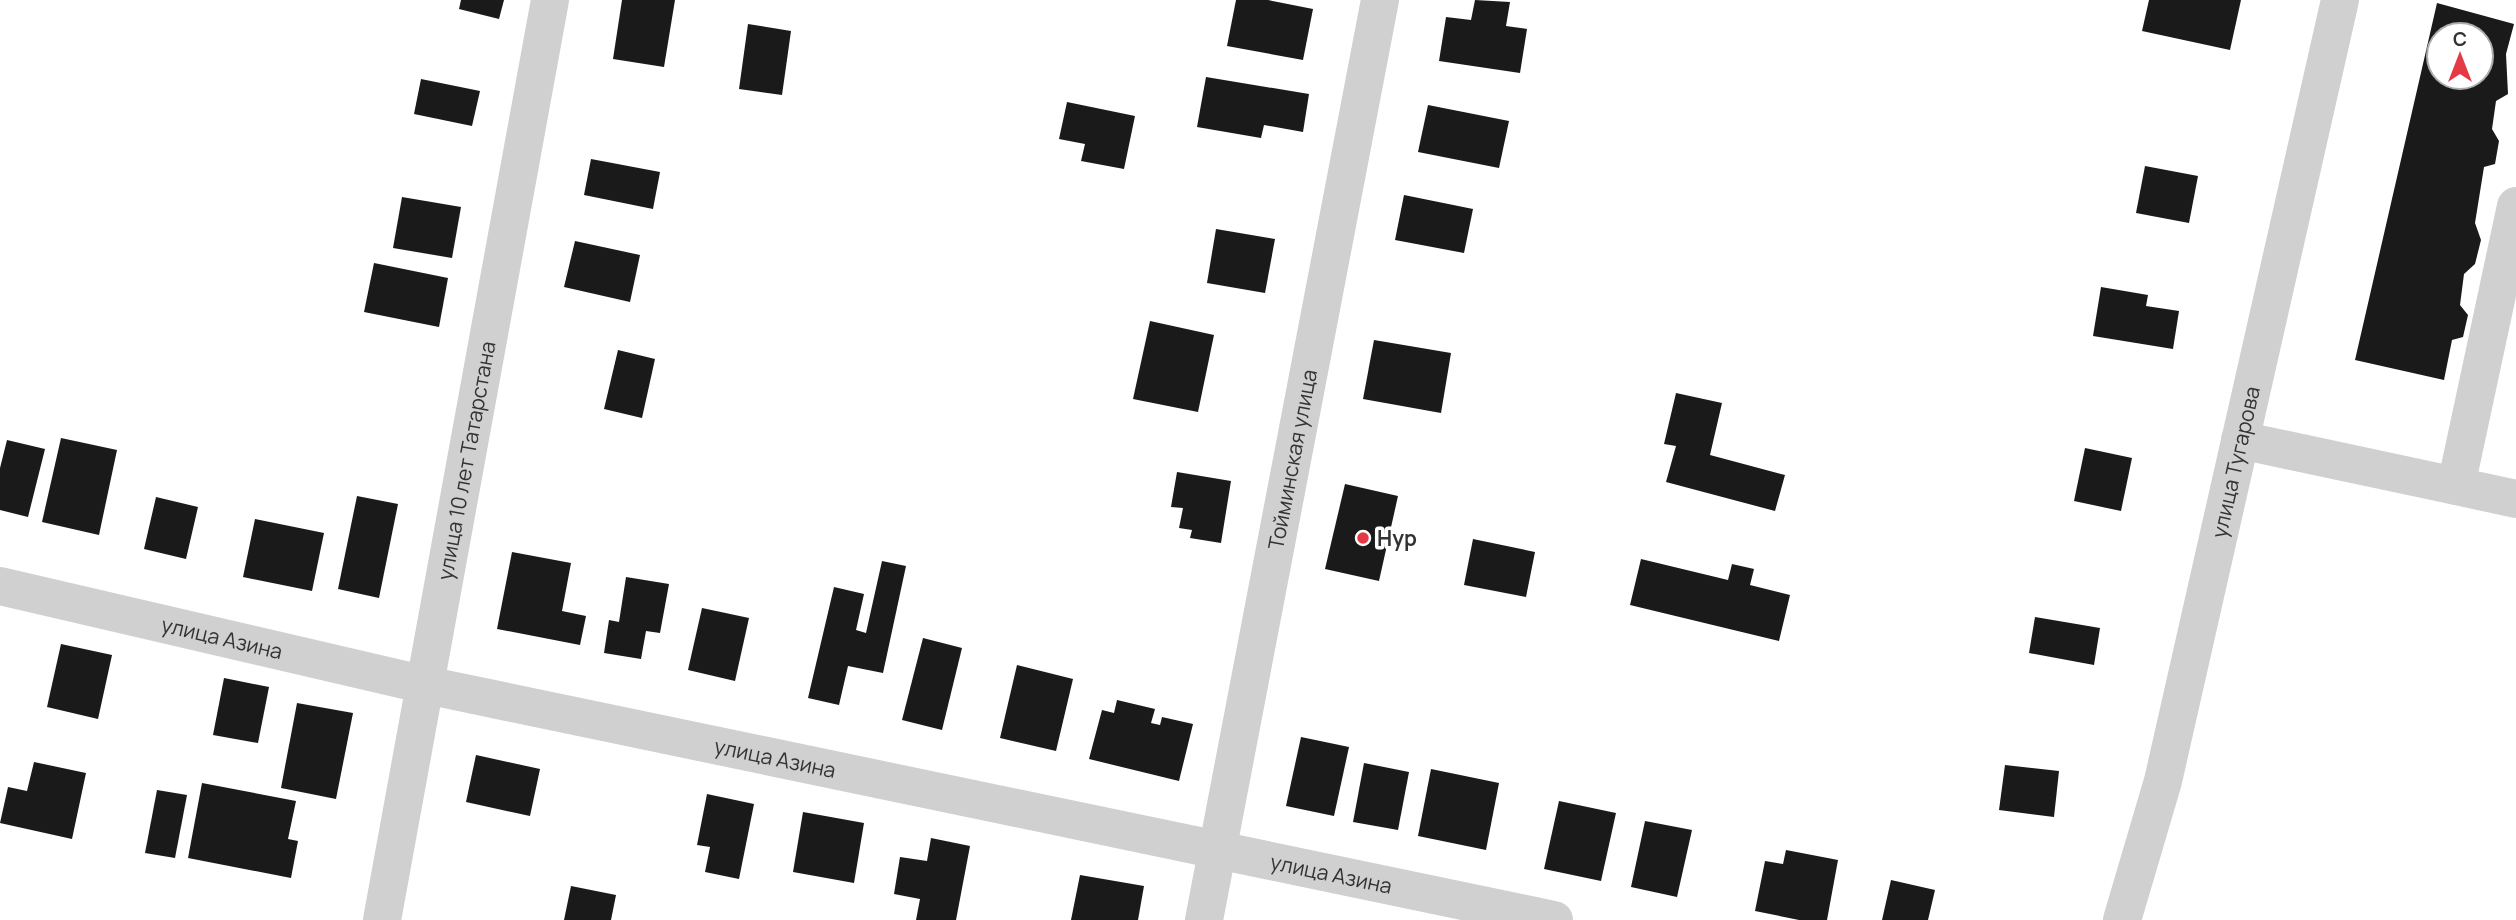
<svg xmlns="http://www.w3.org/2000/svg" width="2516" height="920" viewBox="0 0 2516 920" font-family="Manrope,sans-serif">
  <rect width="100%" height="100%" fill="#fff"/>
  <!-- building -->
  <g fill="#1a1a1a" fill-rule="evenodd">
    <path d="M 461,0 L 504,0 L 499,19 L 459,9 Z"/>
    <path d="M 622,0 L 675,0 L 664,67 L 613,59 Z"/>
    <path d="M 1236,0 L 1268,0 L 1313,9 L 1303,60 L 1227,46 Z"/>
    <path d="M 1475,0 L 1510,2 L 1506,26 L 1527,29 L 1520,73 L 1439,61 L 1446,17 L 1471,20 Z"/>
    <path d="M 2149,0 L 2241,0 L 2230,50 L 2142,31 Z"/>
    <path d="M 2437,3 L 2514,24 L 2506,54 L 2508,94 L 2496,101 L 2492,129 L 2499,141 L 2495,164 L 2484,167 L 2475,223 L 2481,240 L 2475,264 L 2464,274 L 2460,305 L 2468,315 L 2463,337 L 2452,340 L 2444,380 L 2355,360 ZM 2439,35 L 2481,35 L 2481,77 L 2439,77 Z"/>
    <path d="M 748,24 L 791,31 L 782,95 L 739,89 Z"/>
    <path d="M 1206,77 L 1309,94 L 1303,132 L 1264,125 L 1261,138 L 1197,127 Z"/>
    <path d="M 421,79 L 480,91 L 472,126 L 414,114 Z"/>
    <path d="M 1067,102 L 1135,116 L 1124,169 L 1081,161 L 1085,144 L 1059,139 Z"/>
    <path d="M 1428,105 L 1509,121 L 1499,168 L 1418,152 Z"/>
    <path d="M 591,159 L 660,172 L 653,209 L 584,195 Z"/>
    <path d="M 2145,166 L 2198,176 L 2189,223 L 2136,213 Z"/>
    <path d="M 1404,195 L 1473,209 L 1464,253 L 1395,240 Z"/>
    <path d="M 402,197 L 461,207 L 452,258 L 393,248 Z"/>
    <path d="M 1216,229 L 1275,239 L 1265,293 L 1207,283 Z"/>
    <path d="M 575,241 L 640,255 L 630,302 L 564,287 Z"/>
    <path d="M 374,263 L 448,278 L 439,327 L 364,312 Z"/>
    <path d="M 2101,287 L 2148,295 L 2146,306 L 2179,311 L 2173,349 L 2093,336 Z"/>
    <path d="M 1150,321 L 1214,335 L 1198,412 L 1133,399 Z"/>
    <path d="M 1374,340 L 1451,353 L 1441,413 L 1363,399 Z"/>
    <path d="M 618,350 L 655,359 L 642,418 L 604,409 Z"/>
    <path d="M 1676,393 L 1722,403 L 1710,455 L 1785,475 L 1775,511 L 1666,482 L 1676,446 L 1664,444 Z"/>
    <path d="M 61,438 L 117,450 L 99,535 L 42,522 Z"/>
    <path d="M 7,440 L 45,449 L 28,517 L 0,510 L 0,468 Z"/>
    <path d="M 2085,448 L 2132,458 L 2121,511 L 2074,501 Z"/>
    <path d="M 1177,472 L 1231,481 L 1221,543 L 1190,538 L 1192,530 L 1179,528 L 1183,508 L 1171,507 Z"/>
    <path d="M 1345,484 L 1398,496 L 1379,581 L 1325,569 Z"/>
    <path d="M 357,496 L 398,504 L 379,598 L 338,589 Z"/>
    <path d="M 156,497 L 198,507 L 186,559 L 144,549 Z"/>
    <path d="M 255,519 L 324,533 L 312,591 L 243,577 Z"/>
    <path d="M 1473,539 L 1535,552 L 1526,597 L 1464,585 Z"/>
    <path d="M 512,552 L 571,563 L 562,611 L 586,616 L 580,645 L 497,629 Z"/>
    <path d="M 1641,559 L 1728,580 L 1732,564 L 1754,569 L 1750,585 L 1790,595 L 1779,641 L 1630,605 Z"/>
    <path d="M 882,561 L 906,566 L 883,673 L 848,666 L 839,705 L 808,698 L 834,587 L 864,594 L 856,630 L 866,633 Z"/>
    <path d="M 626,577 L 669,584 L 660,633 L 646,631 L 641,659 L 604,653 L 609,620 L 619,622 Z"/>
    <path d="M 702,608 L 749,618 L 735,681 L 688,670 Z"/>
    <path d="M 2035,617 L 2100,628 L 2094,665 L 2029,653 Z"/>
    <path d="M 923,638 L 962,648 L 942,730 L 902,720 Z"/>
    <path d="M 61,644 L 112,655 L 98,719 L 47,707 Z"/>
    <path d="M 1017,665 L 1073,679 L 1056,751 L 1000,738 Z"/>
    <path d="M 224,678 L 269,687 L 258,743 L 213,735 Z"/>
    <path d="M 1117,700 L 1155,709 L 1151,723 L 1160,725 L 1162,717 L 1193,724 L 1179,781 L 1089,759 L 1102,710 L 1114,713 Z"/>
    <path d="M 297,703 L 353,713 L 336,799 L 281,788 Z"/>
    <path d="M 1301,737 L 1349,747 L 1334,816 L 1286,806 Z"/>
    <path d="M 476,755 L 540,769 L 530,816 L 466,802 Z"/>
    <path d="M 34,762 L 86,773 L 72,839 L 0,823 L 8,787 L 27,791 Z"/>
    <path d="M 1364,763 L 1409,772 L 1398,830 L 1353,822 Z"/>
    <path d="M 2005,765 L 2059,771 L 2054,817 L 1999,810 Z"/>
    <path d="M 1431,769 L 1499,783 L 1486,850 L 1418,836 Z"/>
    <path d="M 202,783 L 296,801 L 288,839 L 298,841 L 291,878 L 188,858 Z"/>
    <path d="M 157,790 L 187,795 L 175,858 L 145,853 Z"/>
    <path d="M 707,794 L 754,804 L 739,879 L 705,872 L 710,847 L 697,845 Z"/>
    <path d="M 1559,801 L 1616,813 L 1601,881 L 1544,869 Z"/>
    <path d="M 803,812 L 864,823 L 854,883 L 793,872 Z"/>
    <path d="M 1645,821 L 1692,830 L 1677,897 L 1631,887 Z"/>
    <path d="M 931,838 L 970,846 L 956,920 L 916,920 L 920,899 L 894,894 L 900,857 L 927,861 Z"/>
    <path d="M 1786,850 L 1838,860 L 1827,920 L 1799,920 L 1755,911 L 1765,861 L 1783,864 Z"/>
    <path d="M 1080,875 L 1144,886 L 1138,920 L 1071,920 Z"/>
    <path d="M 1891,880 L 1935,890 L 1928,920 L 1882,920 Z"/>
    <path d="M 571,886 L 616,895 L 611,920 L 564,920 Z"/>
  </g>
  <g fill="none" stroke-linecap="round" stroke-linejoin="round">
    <!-- minor -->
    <g stroke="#d0d0d0" stroke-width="38">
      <path d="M 2516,206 L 2456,486 L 2516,499"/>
      <path d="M 2240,440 L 2456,486"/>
      <path id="s1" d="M 0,586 L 426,685 L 1554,920"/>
      <path id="s2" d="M 382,920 L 550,0"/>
      <path id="s3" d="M 1204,920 L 1380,0"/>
      <path id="s4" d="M 2122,920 L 2163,781 L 2340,0"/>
    </g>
  </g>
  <!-- markers -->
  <circle fill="#e63946" stroke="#fff" stroke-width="2.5" cx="1363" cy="538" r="7"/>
  <g text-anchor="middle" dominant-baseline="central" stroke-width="7" stroke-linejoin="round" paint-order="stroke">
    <!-- street labels -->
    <g font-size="21" fill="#333" stroke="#fff">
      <text stroke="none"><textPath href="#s2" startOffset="467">улица 10 лет Татарстана</textPath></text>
      <text stroke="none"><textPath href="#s3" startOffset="469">Тойминская улица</textPath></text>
      <text stroke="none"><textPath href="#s4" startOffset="472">улица Тугарова</textPath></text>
      <text stroke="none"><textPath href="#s1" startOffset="228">улица Азина</textPath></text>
      <text stroke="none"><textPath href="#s1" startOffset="794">улица Азина</textPath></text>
      <text stroke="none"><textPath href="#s1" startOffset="1362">улица Азина</textPath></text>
    </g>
    <!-- poi labels -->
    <g font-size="21" font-weight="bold" fill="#333" stroke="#fff" text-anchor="start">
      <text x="1377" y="538">Нур</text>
    </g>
  </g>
  <!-- north arrow -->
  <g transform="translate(2460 56)"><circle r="33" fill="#ffffff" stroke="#adadad" stroke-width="2"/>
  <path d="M0-5L12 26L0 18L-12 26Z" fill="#e63946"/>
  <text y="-10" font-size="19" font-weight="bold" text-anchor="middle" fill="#333333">С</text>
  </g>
</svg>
